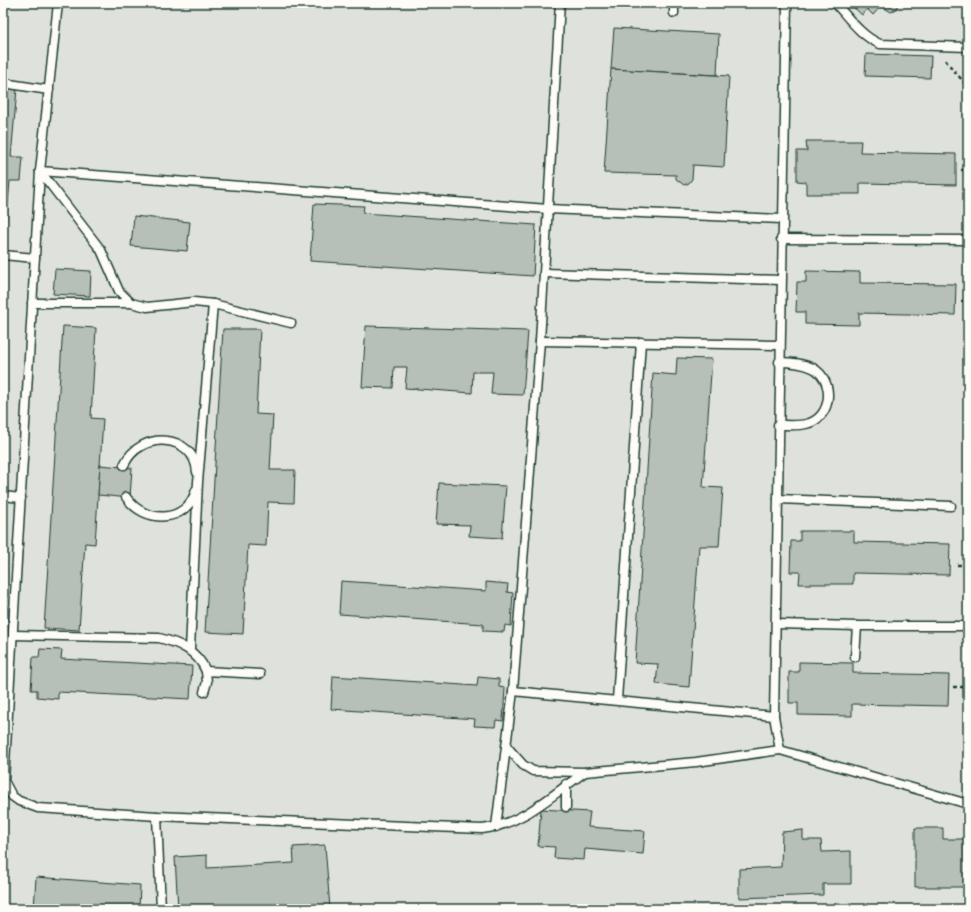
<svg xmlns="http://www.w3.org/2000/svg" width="971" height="912" viewBox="0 0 971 912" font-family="Caveat,sans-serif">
  <rect width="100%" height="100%" fill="#f0f1eb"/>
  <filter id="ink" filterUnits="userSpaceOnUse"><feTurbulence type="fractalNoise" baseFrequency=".025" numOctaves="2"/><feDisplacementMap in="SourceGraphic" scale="8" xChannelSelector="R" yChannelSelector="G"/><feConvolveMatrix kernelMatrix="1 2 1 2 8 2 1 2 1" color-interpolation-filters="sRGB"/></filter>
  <g filter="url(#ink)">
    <!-- built -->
    <rect fill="#dfe2dc" x="3" y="3" width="965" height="906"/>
    <!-- building -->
    <g fill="#b6bfb8" stroke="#1f3d34">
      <path d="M 849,3 L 899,3 L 895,10 L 891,12 L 881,6 L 873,15 L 867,9 L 862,15 Z"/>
      <path d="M 614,28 L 719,34 L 717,75 L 611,69 Z"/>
      <path d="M 866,54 L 931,56 L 930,78 L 865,76 Z"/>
      <path d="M 611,69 L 729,76 L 724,167 L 693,165 L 692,179 L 689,183 L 684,185 L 676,179 L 676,175 L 604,173 Z"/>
      <path d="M 3,89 L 17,89 L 11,157 L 23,157 L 21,181 L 10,181 L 4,247 Z"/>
      <path d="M 806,141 L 861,141 L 860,152 L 956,154 L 956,185 L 860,183 L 860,194 L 806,194 L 806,182 L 797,181 L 797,151 L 807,151 Z"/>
      <path d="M 314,204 L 364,206 L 363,213 L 536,225 L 533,276 L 310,261 Z"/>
      <path d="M 134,216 L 190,222 L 187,251 L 131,246 Z"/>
      <path d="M 55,269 L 91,271 L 90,296 L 53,294 Z"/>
      <path d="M 806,271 L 860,272 L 860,283 L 956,284 L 955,315 L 859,313 L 859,325 L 805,324 L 805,312 L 796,312 L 797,282 L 806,282 Z"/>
      <path d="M 63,326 L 96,328 L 91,418 L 103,419 L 95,544 L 85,543 L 79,630 L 44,628 Z"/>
      <path d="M 366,326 L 528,331 L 523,395 L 491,394 L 493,372 L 473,372 L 472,393 L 405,388 L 407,367 L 394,367 L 393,388 L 362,387 Z"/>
      <path d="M 223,329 L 260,329 L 256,414 L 273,415 L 270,470 L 295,470 L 294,503 L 268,502 L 266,546 L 248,545 L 243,634 L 205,632 Z"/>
      <path d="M 677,358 L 712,359 L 703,487 L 723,488 L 719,546 L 699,546 L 689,687 L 656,684 L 658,664 L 635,663 L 653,373 L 676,375 Z"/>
      <path d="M 100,465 L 132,468 L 130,498 L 98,495 Z"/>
      <path d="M 439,483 L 506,486 L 502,538 L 469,536 L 470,525 L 436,524 Z"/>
      <path d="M 800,531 L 854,531 L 854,542 L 950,544 L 949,575 L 853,573 L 853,584 L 799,584 L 800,572 L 790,572 L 791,541 L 800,541 Z"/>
      <path d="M 341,581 L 486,591 L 486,582 L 508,584 L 507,592 L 513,593 L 511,626 L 505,625 L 504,632 L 483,631 L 483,624 L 339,614 Z"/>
      <path d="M 40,649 L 62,650 L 61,659 L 192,666 L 190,699 L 58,692 L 58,699 L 37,697 L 37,690 L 31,690 L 33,657 L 39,657 Z"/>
      <path d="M 799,662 L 853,663 L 853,673 L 949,675 L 948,706 L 852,704 L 852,716 L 798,715 L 798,703 L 789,703 L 789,672 L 799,672 Z"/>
      <path d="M 333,676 L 477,686 L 478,677 L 499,679 L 499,687 L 505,688 L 503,721 L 496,720 L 495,727 L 474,726 L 475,719 L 331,709 Z"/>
      <path d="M 541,809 L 590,812 L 588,827 L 645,831 L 643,854 L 585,849 L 584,860 L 554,858 L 555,847 L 538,846 Z"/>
      <path d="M 915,828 L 943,828 L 943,839 L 968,839 L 968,887 L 915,887 Z"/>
      <path d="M 803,830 L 803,840 L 821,840 L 822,852 L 851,851 L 851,884 L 823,884 L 823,895 L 739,898 L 739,869 L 781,867 L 782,832 Z"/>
      <path d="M 325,845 L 330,908 L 178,909 L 175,857 L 207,855 L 207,868 L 294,863 L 293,847 Z"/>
      <path d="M 36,877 L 140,885 L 139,909 L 34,909 Z"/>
    </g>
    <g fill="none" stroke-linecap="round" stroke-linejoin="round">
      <!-- lane casing -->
      <g stroke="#1f3d34" stroke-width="11">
        <g id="lane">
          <path d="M 58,3 L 40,171 L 4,781 L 12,796 L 19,801 L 38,808 L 157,816 L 482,829 C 522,825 553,794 585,772"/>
          <path d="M 787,3 L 774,716 L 780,750 L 968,804"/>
          <path d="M 835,3 C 849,18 861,36 880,44 L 968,47"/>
          <path d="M 674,13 L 674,3"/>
          <path d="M 3,83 L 49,90"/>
          <path d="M 40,171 L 548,209 L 782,219"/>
          <path d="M 40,171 L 101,250 L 119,291 L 131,303 L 147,307 L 194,302 L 213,304 L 291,323"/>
          <path d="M 781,239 L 968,240"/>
          <path d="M 3,255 L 35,258"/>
          <path d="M 544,273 L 781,280"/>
          <path d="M 32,303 L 131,303"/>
          <path d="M 540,341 L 779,345"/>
          <path d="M 778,425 C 787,425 798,426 806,424 C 833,418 835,380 813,368 C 802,363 791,362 779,362"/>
          <path d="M 124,465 C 140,430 194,433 197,472"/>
          <path d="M 3,496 L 21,498"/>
          <path d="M 126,497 C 144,524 187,524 196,490"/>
          <path d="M 778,499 L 951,506"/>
          <path d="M 777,624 L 857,626 L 855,657"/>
          <path d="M 857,626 L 961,626"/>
          <path d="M 13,635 L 159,638 C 180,643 197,651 206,671 L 260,674"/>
          <path d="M 190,649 L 198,482 L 213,304"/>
          <path d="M 513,691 L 774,716"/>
          <path d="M 204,692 L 207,682 L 206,671"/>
          <path d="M 617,700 L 641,342"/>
          <path d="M 507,747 L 523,765 L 533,771 L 585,772 L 696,762 L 780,750"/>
          <path d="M 566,784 L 566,807"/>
          <path d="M 157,816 L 161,909"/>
          <path d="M 496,827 L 513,691 L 540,341 L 560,3"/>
        </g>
      </g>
      <!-- path -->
      <g stroke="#1f3d34" stroke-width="2.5" stroke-dasharray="4 3" stroke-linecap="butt">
        <path d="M 945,60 L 968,87"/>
        <path d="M 961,170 L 968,170"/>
        <path d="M 961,301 L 968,301"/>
        <path d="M 957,565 L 968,565"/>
        <path d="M 953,687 L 968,687"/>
      </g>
      <!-- lane -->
      <use href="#lane" stroke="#fdfcf7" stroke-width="8"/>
    </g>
  </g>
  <!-- margin -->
  <rect width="971" height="912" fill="none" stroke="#fdfcf7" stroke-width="16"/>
  <rect x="8" y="8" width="955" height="896" fill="none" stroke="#1f3d34" stroke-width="1.5" filter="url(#ink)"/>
</svg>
